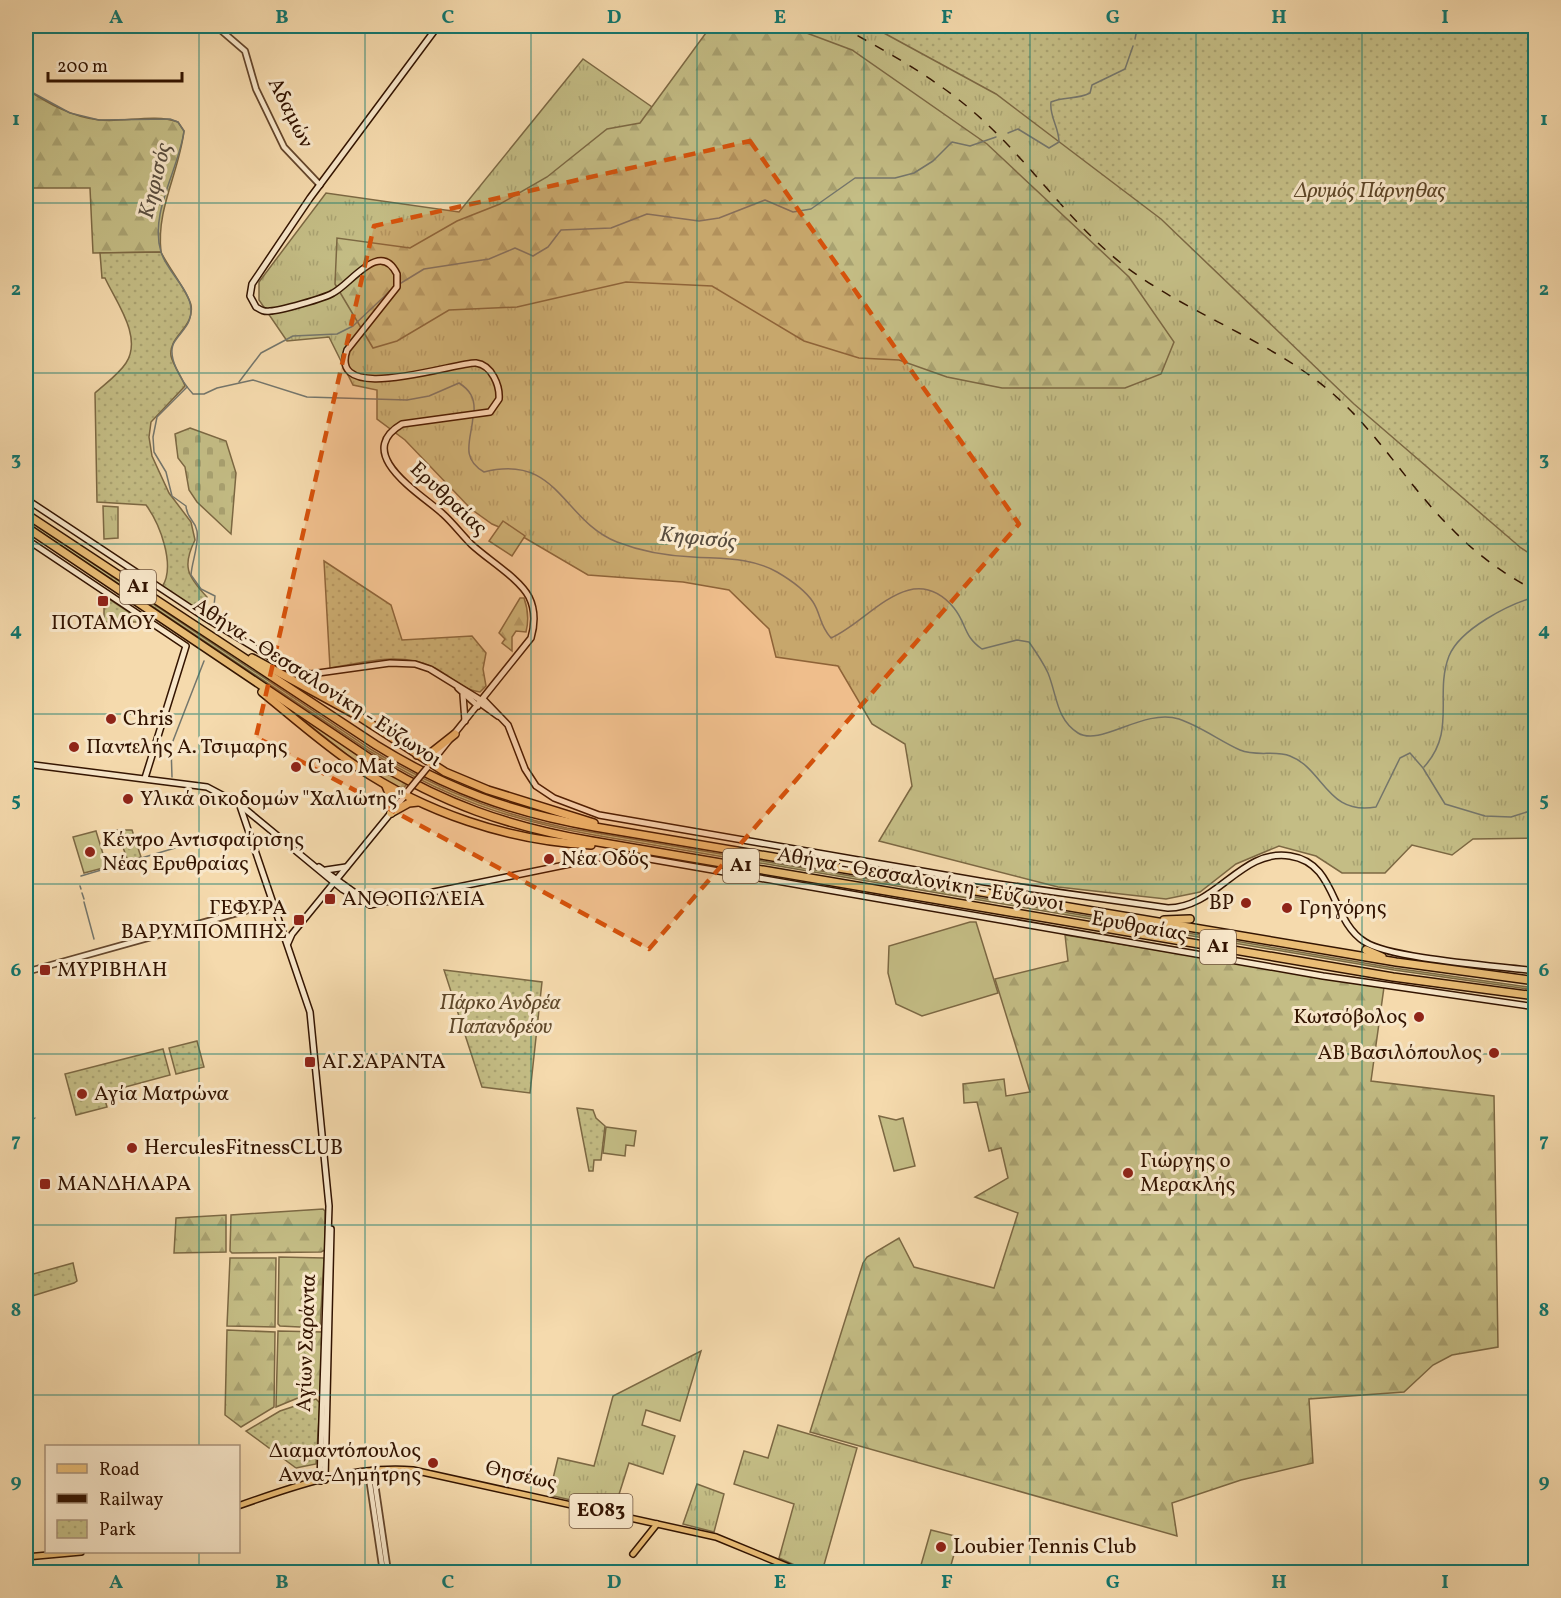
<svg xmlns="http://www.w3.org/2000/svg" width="1561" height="1598" viewBox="0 0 1561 1598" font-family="Vollkorn,serif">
  <defs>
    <pattern id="grass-tufts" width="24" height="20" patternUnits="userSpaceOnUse" patternTransform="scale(1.5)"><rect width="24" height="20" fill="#c4bd85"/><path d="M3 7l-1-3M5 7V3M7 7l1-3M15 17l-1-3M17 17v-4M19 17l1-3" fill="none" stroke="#a9a271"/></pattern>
    <pattern id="forest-firs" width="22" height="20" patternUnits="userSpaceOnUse" patternTransform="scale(1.5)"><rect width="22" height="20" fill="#c4bd85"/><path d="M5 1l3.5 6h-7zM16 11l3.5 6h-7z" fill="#a9a271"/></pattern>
    <pattern id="cemetery-stones" width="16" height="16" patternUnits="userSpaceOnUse" patternTransform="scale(1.5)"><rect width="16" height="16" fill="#c4bd85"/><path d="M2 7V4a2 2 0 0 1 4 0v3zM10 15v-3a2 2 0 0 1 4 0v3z" fill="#a9a271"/></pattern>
    <pattern id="park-dots" width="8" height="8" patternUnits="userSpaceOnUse" patternTransform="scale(1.5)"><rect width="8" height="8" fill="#c4bd85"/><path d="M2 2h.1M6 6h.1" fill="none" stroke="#a9a271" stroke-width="1.8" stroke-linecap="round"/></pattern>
  </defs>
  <rect width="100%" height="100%" fill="#f5daad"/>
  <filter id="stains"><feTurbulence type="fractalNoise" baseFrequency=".00333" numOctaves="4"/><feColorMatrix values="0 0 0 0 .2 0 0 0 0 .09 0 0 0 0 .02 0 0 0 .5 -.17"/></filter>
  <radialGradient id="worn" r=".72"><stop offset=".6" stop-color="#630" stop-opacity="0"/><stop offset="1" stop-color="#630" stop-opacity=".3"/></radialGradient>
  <!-- grass -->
  <g fill="url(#grass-tufts)" stroke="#7c6843" stroke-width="1.5">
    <path d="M 723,26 L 1535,26 L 1535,838 L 1473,839 L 1452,855 L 1412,845 L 1385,873 L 1342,873 L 1316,856 L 1279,846 L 1236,864 L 1200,892 L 1166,899 L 1058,887 L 879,841 L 912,786 L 905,744 L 872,724 L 838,666 L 776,657 L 769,629 L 729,590 L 683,582 L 588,575 L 525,538 L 492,524 L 471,509 L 405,440 L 377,419 L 377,390 L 353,385 L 329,337 L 287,341 L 259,300 L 259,282 L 326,193 L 459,212 L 583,59 L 668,118 Z"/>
    <path d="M 103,506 L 118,507 L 118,538 L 104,539 Z"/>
    <path d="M 26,519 L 372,750 C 434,788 496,814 567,828 L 1394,968 L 1535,988 L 1535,990 L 1394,970 L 594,835 C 508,820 446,798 371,752 L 26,522 Z"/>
    <path d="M 701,1351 L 680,1421 L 646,1410 L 642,1425 L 675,1436 L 663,1474 L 629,1463 L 614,1510 L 549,1495 L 558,1458 L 594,1466 L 613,1396 Z"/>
    <path d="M 778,1425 L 857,1448 L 822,1572 L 810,1572 L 779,1558 L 794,1504 L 734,1484 L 744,1451 L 768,1458 Z"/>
    <path d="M 697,1484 L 724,1494 L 714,1532 L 683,1524 Z"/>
  </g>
  <!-- forest -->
  <g fill="url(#forest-firs)" stroke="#7c6843" stroke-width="1.5">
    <path d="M 711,26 L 788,26 L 852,50 L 987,144 L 1129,277 L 1174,342 L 1161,374 L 1125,388 L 1002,388 L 947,377 L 899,360 L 859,358 L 804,341 L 712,286 L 626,282 L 517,307 L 449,310 L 397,341 L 373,348 L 335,284 L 337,238 L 410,248 L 457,221 L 500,204 L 547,177 L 607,129 L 640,123 Z"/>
    <path d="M 26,89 C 48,103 71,117 99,120 C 125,123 153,113 178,122 L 184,131 C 179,173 156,209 161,252 L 93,253 L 90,188 L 27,188 Z"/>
    <path d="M 520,598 L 524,598 C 528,609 529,620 526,632 L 516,631 L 512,637 L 512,651 L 502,643 L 505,639 L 499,633 Z"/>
    <path d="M 284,705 L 365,759 L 407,784 L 402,790 L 359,764 Z"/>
    <path d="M 1065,935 L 1384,987 L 1371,1081 L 1494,1096 L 1498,1347 L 1452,1355 L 1433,1365 L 1404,1392 L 1309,1399 L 1313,1463 L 1241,1480 L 1172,1503 L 1177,1536 L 810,1432 L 863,1263 L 867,1257 L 899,1238 L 914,1267 L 994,1288 L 1018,1213 L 975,1197 L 1008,1178 L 1001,1148 L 989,1151 L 977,1102 L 964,1103 L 963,1084 L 1004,1079 L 1006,1096 L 1030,1092 L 995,979 L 1068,961 Z"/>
    <path d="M 323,1209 L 325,1211 L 325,1250 L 321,1252 L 232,1253 L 230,1251 L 231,1215 Z"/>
    <path d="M 226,1215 L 226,1252 L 174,1253 L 176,1218 Z"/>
    <path d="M 279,1257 L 324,1258 L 320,1328 L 280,1326 L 278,1324 Z"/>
    <path d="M 230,1258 L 276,1258 L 275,1327 L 227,1326 Z"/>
    <path d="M 227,1330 L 275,1332 L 274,1407 L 241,1427 L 225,1415 Z"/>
    <path d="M 278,1331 L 323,1332 L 320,1393 L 305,1395 L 276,1407 Z"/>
  </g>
  <!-- cemetery -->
  <path fill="url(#cemetery-stones)" stroke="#7c6843" stroke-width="1.5" d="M 190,428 L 226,441 L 236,473 L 231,534 L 197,502 L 189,490 L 185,467 L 178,458 L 175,434 Z"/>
  <!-- park -->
  <g fill="url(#park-dots)" stroke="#7c6843" stroke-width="1.5">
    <path d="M 871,26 L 1535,26 L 1535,557 L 1521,548 L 1354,404 L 1161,219 L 996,94 Z"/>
    <path d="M 161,252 C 168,267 188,292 191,305 C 195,328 168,336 171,356 C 173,365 182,377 185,386 L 151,422 L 149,437 L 152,456 L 169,493 L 191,522 L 195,540 C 182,566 187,576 207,597 L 202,613 L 162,587 C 176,566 160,524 146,505 L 97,502 L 95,393 C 105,384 119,374 126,363 C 143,337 116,302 105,278 L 102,278 L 100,253 Z"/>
    <path d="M 324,561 L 391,605 L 402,640 L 472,636 L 486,653 L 483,669 L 486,686 L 480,692 C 463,690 450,676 435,668 C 401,651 366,662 330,668 Z"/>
    <path d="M 104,597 L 106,597 L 144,622 L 104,622 Z"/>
    <path d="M 116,830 L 132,830 L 141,857 L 128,861 L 121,842 L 118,842 Z"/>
    <path d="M 444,970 L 542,982 L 530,1093 L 482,1087 Z"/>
    <path d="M 197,1041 L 204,1067 L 176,1074 L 169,1048 Z"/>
    <path d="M 163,1049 L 170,1075 L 103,1093 L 107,1107 L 76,1115 L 65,1074 Z"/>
    <path d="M 577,1108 L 593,1110 L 596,1118 L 605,1126 L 601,1160 L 594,1160 L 593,1171 L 589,1171 Z"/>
    <path d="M 73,1263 L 77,1281 L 74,1283 L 26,1298 L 26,1276 Z"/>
    <path d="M 316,1399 L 320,1403 L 316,1464 L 296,1468 L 246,1431 L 280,1411 Z"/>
  </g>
  <!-- pitch -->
  <g fill="#c4bd85" stroke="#7c6843" stroke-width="1.5">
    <path d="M 503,521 L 525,536 L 512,556 L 489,541 Z"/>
    <path d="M 96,831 L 107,867 L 84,873 L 73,837 Z"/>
    <path d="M 970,922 L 976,922 L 998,993 L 922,1016 L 896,1004 L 888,973 L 889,946 Z"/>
    <path d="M 879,1116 L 896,1120 L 903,1118 L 915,1166 L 894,1171 Z"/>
    <path d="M 606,1127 L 636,1131 L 634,1146 L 626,1145 L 625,1156 L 603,1153 Z"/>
    <path d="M 931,1530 L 959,1537 L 949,1572 L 919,1572 Z"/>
  </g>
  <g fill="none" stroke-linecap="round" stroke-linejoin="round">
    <!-- stream -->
    <g stroke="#74766c" stroke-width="1.5">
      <path d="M 1135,39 L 1137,29 L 1145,26"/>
      <path d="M 26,89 L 70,113 L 99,120 L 170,119 L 178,122 L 184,131 C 179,169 149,213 161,252 C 167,272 190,289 191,309 C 191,325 183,329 175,341 C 165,355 182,382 193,394 L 204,394 L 217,388 L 253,380 L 307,397 L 407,400 L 429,396 L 459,383 C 470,390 475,398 474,412"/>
      <path d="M 1008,133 L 1018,129 L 1049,148 L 1059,142 C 1059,127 1049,116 1051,102 C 1065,96 1076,100 1090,93 L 1092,85 L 1125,69 L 1133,46"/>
      <path d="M 401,283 L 424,269 L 489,259 L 515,248 L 533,256 L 548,247 L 561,230 L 611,228 L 647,214 L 699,221 L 719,218 L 765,200 L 793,212 L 811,209 L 855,178 L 895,178 L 914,173 L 933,161 L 952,142 L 970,146 L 996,137"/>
      <path d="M 239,382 L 261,353 L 293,336 L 337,334 L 353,326 L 391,290"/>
      <path d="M 187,387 L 157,417 L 153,437 L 154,452 L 166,472 L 172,496 L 186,506 C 187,520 195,519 197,531 C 199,546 192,561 191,575 L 201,589 L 215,596 L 213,616"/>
      <path d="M 473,416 C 472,438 459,458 484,472 C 558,453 562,520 617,542 C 640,551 669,556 693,557 C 724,559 750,557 777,572 C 789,579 805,590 813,602 C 821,614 819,625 831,638 C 869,622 911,557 954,608 C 967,624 963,636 982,649 L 1017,640 L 1029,642 C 1036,652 1043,662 1048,673 C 1057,695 1056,719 1078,733 C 1101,747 1143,708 1179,719 C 1200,726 1220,741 1240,750 C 1256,757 1275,750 1290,756 C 1324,769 1327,816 1376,807 L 1400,758 L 1410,753 L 1423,768 L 1445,804 L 1485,816 L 1511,817 L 1536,809"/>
      <path d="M 1424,767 C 1457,731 1434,695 1449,656 C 1460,629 1509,604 1535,597"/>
      <path d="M 172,777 L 171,746 L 204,661"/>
      <path d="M 81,876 L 175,848"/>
      <path d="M 80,886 L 81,889"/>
      <path d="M 82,893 L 84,899"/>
      <path d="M 84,902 L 94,939"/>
      <path d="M 26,1124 L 35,1118"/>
    </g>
    <!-- tertiary casing -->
    <g stroke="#64462c" stroke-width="8">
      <g id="tertiary">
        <path d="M 216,26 L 245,51 L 256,89 L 284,147 L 320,185"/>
        <path d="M 26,972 L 273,903"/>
        <path d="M 373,1470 L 388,1572"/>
        <path d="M 368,1471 L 383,1572"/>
      </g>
    </g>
    <!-- secondary casing -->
    <g stroke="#331401" stroke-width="8">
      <g id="secondary">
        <path d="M 26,499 L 204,617 L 288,668 L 311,674 L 390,663 L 415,664 L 430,669 L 482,701"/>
        <path d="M 26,539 L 186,646 L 145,778"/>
        <path d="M 458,688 L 478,706"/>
        <path d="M 463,695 L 465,721"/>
        <path d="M 483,699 L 508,725 L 525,769 L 536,786 L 554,798 L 599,815 L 985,882 L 1168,908 C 1217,908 1241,848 1290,856 C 1337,863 1330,920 1365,942 C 1391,959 1499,966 1536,971"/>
        <path d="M 480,703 L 498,716"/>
        <path d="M 26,764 L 207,787 L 239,804 L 342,889 L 370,905 L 599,858 L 638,857 L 1323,976 L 1536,1007"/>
        <path d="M 430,764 L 531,638 C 535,624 536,611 529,597 C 519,578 488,560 471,544 C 461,534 453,523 443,514 C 423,495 351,454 402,424 L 490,412 L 499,399 C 500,386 492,365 476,363 C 459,361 327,407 347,350 L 397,287 L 397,274 C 380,239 351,284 333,293 C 325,298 279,311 270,311 C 264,312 261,310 256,307 L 250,296 L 252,284 L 310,198 L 438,26"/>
        <path d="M 240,806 L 310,1012 L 329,1206 L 320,1481"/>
        <path d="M 319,867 L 358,895 L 377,902"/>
        <path d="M 326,870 L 346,867"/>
        <path d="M 288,943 L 292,934 L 408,792"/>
        <path d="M 325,1480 L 331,1229"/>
      </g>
    </g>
    <!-- primary casing -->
    <g stroke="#331401" stroke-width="8">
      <g id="primary">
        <path d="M 238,1506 C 294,1486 354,1465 413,1470 L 716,1537 L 801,1572"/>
        <path d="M 633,1554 L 657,1524"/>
        <path d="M 26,1557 L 81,1552"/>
      </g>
    </g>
    <!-- motorway casing -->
    <g stroke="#331401" stroke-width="10">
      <g id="motorway">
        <path d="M 26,514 L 376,745 C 447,789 513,813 595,827 L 1396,962 L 1536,981"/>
        <path d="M 26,527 L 369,758 C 444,804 506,826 592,841 L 1393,977 L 1536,996"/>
        <path d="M 252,658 L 360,717 L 445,772 L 488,790 L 594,823"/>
        <path d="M 262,692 C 293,717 323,744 356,766 C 424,812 508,841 591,845"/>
        <path d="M 417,755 L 431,753 L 455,734"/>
        <path d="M 386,786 L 393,803 L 391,813"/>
        <path d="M 391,813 L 409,803 L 418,802"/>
        <path d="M 1164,920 L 1190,919"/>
        <path d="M 1366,950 L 1382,957"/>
      </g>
    </g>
    <!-- tertiary -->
    <use href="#tertiary" stroke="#f8e7ca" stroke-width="4.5"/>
    <!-- secondary -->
    <use href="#secondary" stroke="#f8e7ca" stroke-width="5"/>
    <!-- primary -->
    <use href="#primary" stroke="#eabd76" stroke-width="5"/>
    <!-- motorway -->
    <use href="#motorway" stroke="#eabd76" stroke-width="7"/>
    <!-- rail -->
    <path stroke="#331401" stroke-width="1.5" stroke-dasharray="10 10" stroke-linecap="butt" d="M 840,26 C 893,55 946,84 990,127 C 1037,172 1074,227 1126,267 C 1194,318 1280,343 1342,402 C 1383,441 1412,490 1452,529 C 1476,554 1505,575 1536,591"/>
    <!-- secondary-bridge casing -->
    <g stroke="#331401" stroke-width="8" stroke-linecap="butt">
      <path id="secondary-bridge" d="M 408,791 L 427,768"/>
    </g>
    <!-- secondary-bridge -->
    <use href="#secondary-bridge" stroke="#f8e7ca" stroke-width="5"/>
  </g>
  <!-- marked area -->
  <path fill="#d6520b" fill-opacity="0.2" stroke="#d6520b" stroke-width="4.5" stroke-dasharray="12 8" stroke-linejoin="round" d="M 750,141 L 1019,524 L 649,949 L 256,737 L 374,226 Z"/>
  <!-- grid -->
  <path fill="none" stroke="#0f766e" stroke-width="1.5" stroke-opacity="0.55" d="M 199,26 L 199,1446M 365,26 L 365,1572M 531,26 L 531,1572M 697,26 L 697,1572M 864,26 L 864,1572M 1030,26 L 1030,1572M 1196,26 L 1196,1572M 1362,26 L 1362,1572M 26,203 L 1536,203M 26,373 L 1536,373M 26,544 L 1536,544M 26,714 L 1536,714M 26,884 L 1536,884M 26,1054 L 1536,1054M 26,1225 L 1536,1225M 26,1395 L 1536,1395M 199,1552 L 199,1572"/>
  <!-- markers -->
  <g fill="#8f2418" stroke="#f8e7ca" stroke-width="2">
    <rect x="97" y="595" width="12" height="12" rx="3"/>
    <circle cx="111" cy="719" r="6"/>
    <circle cx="74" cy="747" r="6"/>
    <circle cx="296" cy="767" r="6"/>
    <circle cx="128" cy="799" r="6"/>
    <circle cx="90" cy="852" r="6"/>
    <circle cx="549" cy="859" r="6"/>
    <rect x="324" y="893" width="12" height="12" rx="3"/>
    <circle cx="1246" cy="903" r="6"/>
    <circle cx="1287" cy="908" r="6"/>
    <rect x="293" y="914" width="12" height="12" rx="3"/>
    <rect x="39" y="964" width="12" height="12" rx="3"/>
    <circle cx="1419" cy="1017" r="6"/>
    <circle cx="1494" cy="1053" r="6"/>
    <rect x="304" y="1056" width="12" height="12" rx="3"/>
    <circle cx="82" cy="1094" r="6"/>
    <circle cx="132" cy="1148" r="6"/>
    <circle cx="1128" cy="1173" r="6"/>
    <rect x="39" y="1178" width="12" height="12" rx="3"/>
    <circle cx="433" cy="1463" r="6"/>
    <circle cx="941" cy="1547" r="6"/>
  </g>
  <g text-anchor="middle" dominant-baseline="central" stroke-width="6" stroke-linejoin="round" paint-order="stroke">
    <!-- shield labels -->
    <g fill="#f8e7ca" stroke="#6e533d" stroke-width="1.5">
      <rect x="120" y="570" width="36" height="34" rx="4.5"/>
      <rect x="723" y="849" width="36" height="34" rx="4.5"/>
      <rect x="1200" y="930" width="36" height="34" rx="4.5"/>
      <rect x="569.5" y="1494" width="63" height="34" rx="4.5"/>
    </g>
    <g font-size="20" font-weight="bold" fill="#331401">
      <text x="138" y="587">Α1</text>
      <text x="741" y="866">Α1</text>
      <text x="1218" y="947">Α1</text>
      <text x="601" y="1511">ΕΟ83</text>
    </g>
    <!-- street labels -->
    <g font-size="21" fill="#331401" stroke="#f8e7ca">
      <text transform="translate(290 113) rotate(63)">Αδαμών</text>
      <text transform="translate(448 499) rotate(43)">Ερυθραίας</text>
      <text transform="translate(317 683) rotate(33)">Αθήνα - Θεσσαλονίκη - Εύζωνοι</text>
      <text transform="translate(921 880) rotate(10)">Αθήνα - Θεσσαλονίκη - Εύζωνοι</text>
      <text transform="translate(1139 927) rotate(10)">Ερυθραίας</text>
      <text transform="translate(307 1343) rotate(-88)">Αγίων Σαράντα</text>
      <text transform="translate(521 1476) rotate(13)">Θησέως</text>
    </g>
    <!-- park labels -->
    <g font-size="21" font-style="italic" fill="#5e4729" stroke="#f8e7ca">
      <text x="1370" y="191">Δρυμός Πάρνηθας</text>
      <text x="500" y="1003">Πάρκο Ανδρέα<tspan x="500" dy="24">Παπανδρέου</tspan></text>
    </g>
    <!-- poi labels -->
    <g font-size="21" fill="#331401" stroke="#f8e7ca" text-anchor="start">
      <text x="103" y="623" text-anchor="middle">ΠΟΤΑΜΟΥ</text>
      <text x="123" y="719">Chris</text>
      <text x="86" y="747">Παντελής Α. Τσιμαρης</text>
      <text x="308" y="767">Coco Mat</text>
      <text x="140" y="799">Υλικά οικοδομών "Χαλιώτης"</text>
      <text x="102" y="840">Κέντρο Αντισφαίρισης<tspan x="102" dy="24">Νέας Ερυθραίας</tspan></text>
      <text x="561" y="859">Νέα Οδός</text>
      <text x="342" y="899">ΑΝΘΟΠΩΛΕΙΑ</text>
      <text x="1234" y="903" text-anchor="end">BP</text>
      <text x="287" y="908" text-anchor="end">ΓΕΦΥΡΑ<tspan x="287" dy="24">ΒΑΡΥΜΠΟΜΠΗΣ</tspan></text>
      <text x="1299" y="908">Γρηγόρης</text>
      <text x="57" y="970">ΜΥΡΙΒΗΛΗ</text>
      <text x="1407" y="1017" text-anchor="end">Κωτσόβολος</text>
      <text x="1482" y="1053" text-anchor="end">ΑΒ Βασιλόπουλος</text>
      <text x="322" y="1062">ΑΓ.ΣΑΡΑΝΤΑ</text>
      <text x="94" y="1094">Αγία Ματρώνα</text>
      <text x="144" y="1148">HerculesFitnessCLUB</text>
      <text x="1140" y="1161">Γιώργης ο<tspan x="1140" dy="24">Μερακλής</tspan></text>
      <text x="57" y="1184">ΜΑΝΔΗΛΑΡΑ</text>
      <text x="421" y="1451" text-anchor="end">Διαμαντόπουλος<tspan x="421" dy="24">Αννα-Δημήτρης</tspan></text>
      <text x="953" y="1547">Loubier Tennis Club</text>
    </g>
    <!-- water labels -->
    <g font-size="22" font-style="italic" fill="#594d3f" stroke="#f8e7ca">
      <text transform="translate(156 181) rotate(-76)">Κηφισός</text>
      <text transform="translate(698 539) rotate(6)">Κηφισός</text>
    </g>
  </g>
  <!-- margin -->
  <rect width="1561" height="1598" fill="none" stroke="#f5daad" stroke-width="66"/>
  <!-- legend -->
  <rect x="45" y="1445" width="195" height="108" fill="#f8e7ca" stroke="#a9937a" stroke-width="1.5"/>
  <rect x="57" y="1464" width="30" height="9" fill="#eabd76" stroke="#a9937a" stroke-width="1.5"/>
  <text x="99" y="1475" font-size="18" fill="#331401">Road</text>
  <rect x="57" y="1494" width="30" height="9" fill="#331401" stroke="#a9937a" stroke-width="1.5"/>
  <text x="99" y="1505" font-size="18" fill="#331401">Railway</text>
  <rect x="57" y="1520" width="30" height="18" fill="url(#park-dots)" stroke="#a9937a" stroke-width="1.5"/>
  <text x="99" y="1535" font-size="18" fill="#331401">Park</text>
  <!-- scale -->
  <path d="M48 72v9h134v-9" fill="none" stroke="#331401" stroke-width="3"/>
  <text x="57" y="72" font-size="18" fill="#331401" stroke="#f8e7ca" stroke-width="4.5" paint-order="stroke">200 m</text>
  <rect x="33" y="33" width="1495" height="1532" fill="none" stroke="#0f766e" stroke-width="2"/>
  <g font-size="20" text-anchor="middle" font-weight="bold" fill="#0f766e">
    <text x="116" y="23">A</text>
    <text x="282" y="23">B</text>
    <text x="448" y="23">C</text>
    <text x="614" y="23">D</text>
    <text x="780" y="23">E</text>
    <text x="947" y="23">F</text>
    <text x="1113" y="23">G</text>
    <text x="1279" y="23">H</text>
    <text x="1445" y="23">I</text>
    <text x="16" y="125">1</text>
    <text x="1544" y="125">1</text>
    <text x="16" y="295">2</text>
    <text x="1544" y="295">2</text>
    <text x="16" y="465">3</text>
    <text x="1544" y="465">3</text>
    <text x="16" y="636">4</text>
    <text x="1544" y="636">4</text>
    <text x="16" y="806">5</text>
    <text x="1544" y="806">5</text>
    <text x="16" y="976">6</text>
    <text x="1544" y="976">6</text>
    <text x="16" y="1146">7</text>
    <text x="1544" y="1146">7</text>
    <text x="16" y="1316">8</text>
    <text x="1544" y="1316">8</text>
    <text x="16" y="1487">9</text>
    <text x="1544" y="1487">9</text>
    <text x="116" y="1588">A</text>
    <text x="282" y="1588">B</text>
    <text x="448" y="1588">C</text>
    <text x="614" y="1588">D</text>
    <text x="780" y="1588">E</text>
    <text x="947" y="1588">F</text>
    <text x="1113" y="1588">G</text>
    <text x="1279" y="1588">H</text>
    <text x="1445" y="1588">I</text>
  </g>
  <rect width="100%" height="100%" filter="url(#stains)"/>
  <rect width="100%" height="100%" fill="url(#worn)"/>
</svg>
